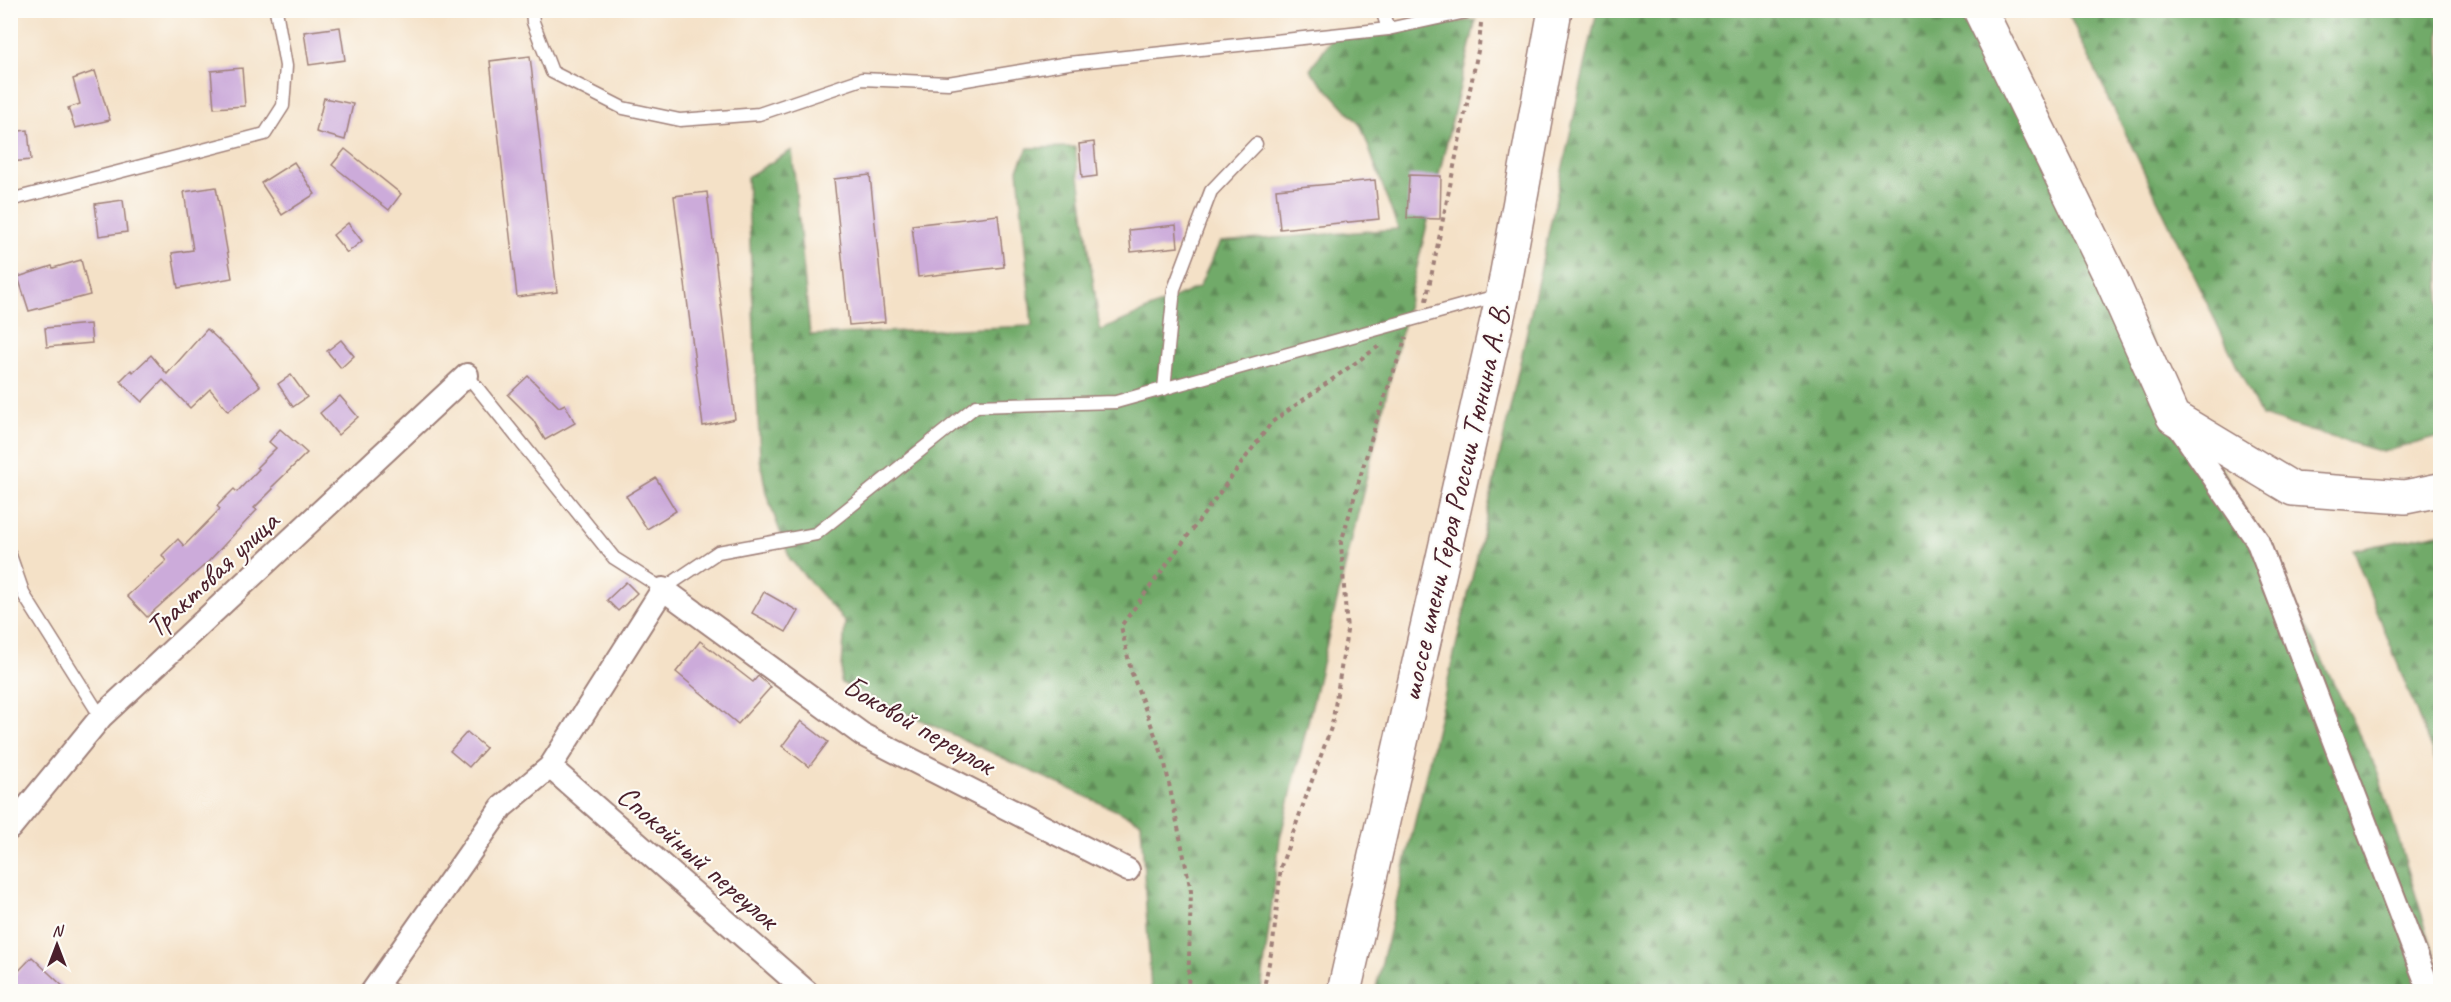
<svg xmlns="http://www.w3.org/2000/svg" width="2451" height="1002" viewBox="0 0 2451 1002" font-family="Caveat,sans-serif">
  <defs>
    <pattern id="forest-firs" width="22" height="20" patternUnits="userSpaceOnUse" patternTransform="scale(1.5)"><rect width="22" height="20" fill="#71aa69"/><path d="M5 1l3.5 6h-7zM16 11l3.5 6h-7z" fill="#5f8a57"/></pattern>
  </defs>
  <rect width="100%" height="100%" fill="#fdfcf7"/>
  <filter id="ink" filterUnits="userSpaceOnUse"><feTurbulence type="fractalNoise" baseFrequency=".0167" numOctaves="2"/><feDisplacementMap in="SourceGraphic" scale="12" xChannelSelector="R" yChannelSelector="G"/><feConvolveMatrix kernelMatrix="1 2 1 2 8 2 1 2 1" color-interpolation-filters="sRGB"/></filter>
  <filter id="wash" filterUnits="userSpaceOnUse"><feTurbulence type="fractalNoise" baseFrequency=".008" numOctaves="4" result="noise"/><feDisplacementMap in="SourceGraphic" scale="24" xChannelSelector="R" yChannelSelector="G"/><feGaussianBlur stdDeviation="1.35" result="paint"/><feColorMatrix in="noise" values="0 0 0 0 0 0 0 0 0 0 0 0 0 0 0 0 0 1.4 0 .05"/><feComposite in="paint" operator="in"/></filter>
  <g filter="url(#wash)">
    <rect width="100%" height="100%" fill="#f4e1c7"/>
    <!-- forest -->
    <g fill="url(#forest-firs)" stroke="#5e644a" stroke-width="1.5">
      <path d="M 1597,11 L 1974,11 L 2146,331 L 2278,570 L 2378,773 L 2434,954 L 2425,991 L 1375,992 L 1486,518 Z"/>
      <path d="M 2067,11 L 2440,11 L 2440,437 L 2382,452 L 2261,416 Z"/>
      <path d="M 1476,20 L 1280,839 L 1261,991 L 1151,991 L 1141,822 L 841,683 L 845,622 L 790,559 L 766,493 L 760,458 L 747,177 L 792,150 L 810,335 L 1032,326 L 1018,169 L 1028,148 L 1075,147 L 1100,331 L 1199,287 L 1220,242 L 1398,229 L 1361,126 L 1310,70 L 1335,33 Z"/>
      <path d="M 2440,533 L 2440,786 L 2435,759 L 2353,550 Z"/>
    </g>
    <g id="blocks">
      <!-- building -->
      <g fill="#ccabda">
        <path d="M 340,27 L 345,60 L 309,65 L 304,32 Z"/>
        <path d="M 530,56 L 557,292 L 517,297 L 490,61 Z"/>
        <path d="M 242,68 L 245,106 L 214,108 L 211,71 Z"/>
        <path d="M 95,71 L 110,120 L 75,128 L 68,108 L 80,104 L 73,79 Z"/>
        <path d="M 324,98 L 353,104 L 345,140 L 316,132 Z"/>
        <path d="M 28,130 L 31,160 L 10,162 L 10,132 Z"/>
        <path d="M 1094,142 L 1097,176 L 1082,178 L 1079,144 Z"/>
        <path d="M 345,149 L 401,194 L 389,210 L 332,165 Z"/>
        <path d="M 294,162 L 315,194 L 282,215 L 261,183 Z"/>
        <path d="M 870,175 L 885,322 L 849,325 L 834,179 Z"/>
        <path d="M 1409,175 L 1441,176 L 1440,219 L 1407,218 Z"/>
        <path d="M 1375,180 L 1379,219 L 1280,229 L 1276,189 Z"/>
        <path d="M 216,187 L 232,278 L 178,288 L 172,253 L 193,250 L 184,192 Z"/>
        <path d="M 707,192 L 735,419 L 703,426 L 674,196 Z"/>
        <path d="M 123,200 L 127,232 L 99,236 L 95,204 Z"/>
        <path d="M 998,215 L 1004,267 L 918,277 L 912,225 Z"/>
        <path d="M 348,223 L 362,241 L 347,253 L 333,235 Z"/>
        <path d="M 1176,225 L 1178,247 L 1131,252 L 1129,230 Z"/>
        <path d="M 81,260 L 90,295 L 29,311 L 18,277 L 52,266 L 53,268 Z"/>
        <path d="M 90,324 L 92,343 L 47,347 L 45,328 Z"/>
        <path d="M 207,329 L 236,356 L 260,386 L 228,411 L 210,389 L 190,408 L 163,380 L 142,402 L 120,381 L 131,370 L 133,372 L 151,355 L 167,374 Z"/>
        <path d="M 341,340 L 354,356 L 341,368 L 327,351 Z"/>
        <path d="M 291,375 L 307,397 L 293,407 L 278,384 Z"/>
        <path d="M 528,376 L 559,407 L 565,404 L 575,423 L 545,440 L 533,420 L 508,395 Z"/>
        <path d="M 340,396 L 358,417 L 338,435 L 320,413 Z"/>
        <path d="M 280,429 L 307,453 L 272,487 L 273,489 L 254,508 L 257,510 L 208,562 L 147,617 L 127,596 L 166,561 L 162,555 L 178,539 L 184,546 L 220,509 L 217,506 L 234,489 L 237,492 L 259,469 L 257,467 L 276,448 L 269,442 Z"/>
        <path d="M 656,478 L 676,511 L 647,529 L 626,496 Z"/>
        <path d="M 626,582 L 637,593 L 618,611 L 607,600 Z"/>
        <path d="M 764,592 L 798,611 L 786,632 L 752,613 Z"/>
        <path d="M 700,641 L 753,682 L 758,676 L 771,687 L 738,724 L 676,672 Z"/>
        <path d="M 801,721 L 828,742 L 809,767 L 782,746 Z"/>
        <path d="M 467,732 L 486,748 L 469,767 L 450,751 Z"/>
        <path d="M 32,957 L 69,992 L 10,992 L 10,980 Z"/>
      </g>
    </g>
  </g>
  <g filter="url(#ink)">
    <use href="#blocks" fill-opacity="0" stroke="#9f8079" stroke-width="1.5"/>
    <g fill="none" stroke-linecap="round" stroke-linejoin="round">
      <!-- lane casing -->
      <g stroke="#9f8079" stroke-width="15">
        <g id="lane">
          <path d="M 532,10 L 533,22 L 552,72 L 623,108 L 680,120 L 759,114 L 862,79 L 948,83 L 1069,63 L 1388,29"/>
          <path d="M 1382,10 L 1388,29 L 1475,10"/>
          <path d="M 10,200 L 265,134 L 283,106 L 286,66 L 276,10"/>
          <path d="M 467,375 L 614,558 L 663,589 L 718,552 L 816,534 L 976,406 L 1116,402 L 1500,295"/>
          <path d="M 1164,389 L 1174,289 L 1211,191 L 1256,144"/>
          <path d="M 10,555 L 24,595 L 101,717"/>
          <path d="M 378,983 L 395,992"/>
        </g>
      </g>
      <!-- street casing -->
      <g stroke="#9f8079" stroke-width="26">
        <g id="street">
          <path d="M 2177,424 L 2257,540 L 2430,992"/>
          <path d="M 550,767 L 807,992"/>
          <path d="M 10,828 L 101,717 L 467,375"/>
          <path d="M 372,992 L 502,807 L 550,767 L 663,589 L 863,735 L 1128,870"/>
        </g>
      </g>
      <!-- secondary casing -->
      <g stroke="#9f8079" stroke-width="36">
        <path id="secondary" d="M 1980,10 L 2109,274 L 2173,417 L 2293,489 L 2405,497 L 2440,490"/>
      </g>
      <!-- primary casing -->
      <g stroke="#9f8079" stroke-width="36">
        <path id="primary" d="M 1344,992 L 1503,294 L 1555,10"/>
      </g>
      <!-- path -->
      <g stroke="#9f8079" stroke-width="4" stroke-dasharray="4.5 4.5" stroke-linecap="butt">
        <path d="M 1426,301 L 1479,46 L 1481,23"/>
        <path d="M 1188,992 L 1191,891 L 1164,759 L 1131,671 L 1121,626 L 1272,422 L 1382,344"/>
        <path d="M 1263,992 L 1273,944 L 1281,866 L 1332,725 L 1347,631 L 1341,543 L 1377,419 L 1406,337"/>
      </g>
      <!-- lane -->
      <use href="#lane" stroke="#fff" stroke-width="12"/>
      <!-- street -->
      <use href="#street" stroke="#fff" stroke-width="22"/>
      <!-- secondary -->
      <use href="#secondary" stroke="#fff" stroke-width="33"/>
      <!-- primary -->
      <use href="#primary" stroke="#fff" stroke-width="33"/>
    </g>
  </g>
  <g text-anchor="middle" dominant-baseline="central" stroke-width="4.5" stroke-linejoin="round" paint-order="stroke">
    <!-- street labels -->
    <g font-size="30" fill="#4a1f2b" stroke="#fdfcf7">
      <text transform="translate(1455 502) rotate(-77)">шоссе имени Героя России Тюнина А. В.</text>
      <text transform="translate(212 574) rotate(-43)">Трактовая улица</text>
      <text transform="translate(919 725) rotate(30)">Боковой переулок</text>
      <text transform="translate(698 857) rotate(41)">Спокойный переулок</text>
    </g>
  </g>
  <!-- margin -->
  <rect width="2451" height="1002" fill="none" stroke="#fdfcf7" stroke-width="36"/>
  <!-- north arrow -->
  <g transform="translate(57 945)" stroke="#fdfcf7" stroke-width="4.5" paint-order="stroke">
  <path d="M0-4.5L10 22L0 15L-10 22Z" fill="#4a1f2b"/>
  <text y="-9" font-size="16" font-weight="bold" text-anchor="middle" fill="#4a1f2b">N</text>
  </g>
</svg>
